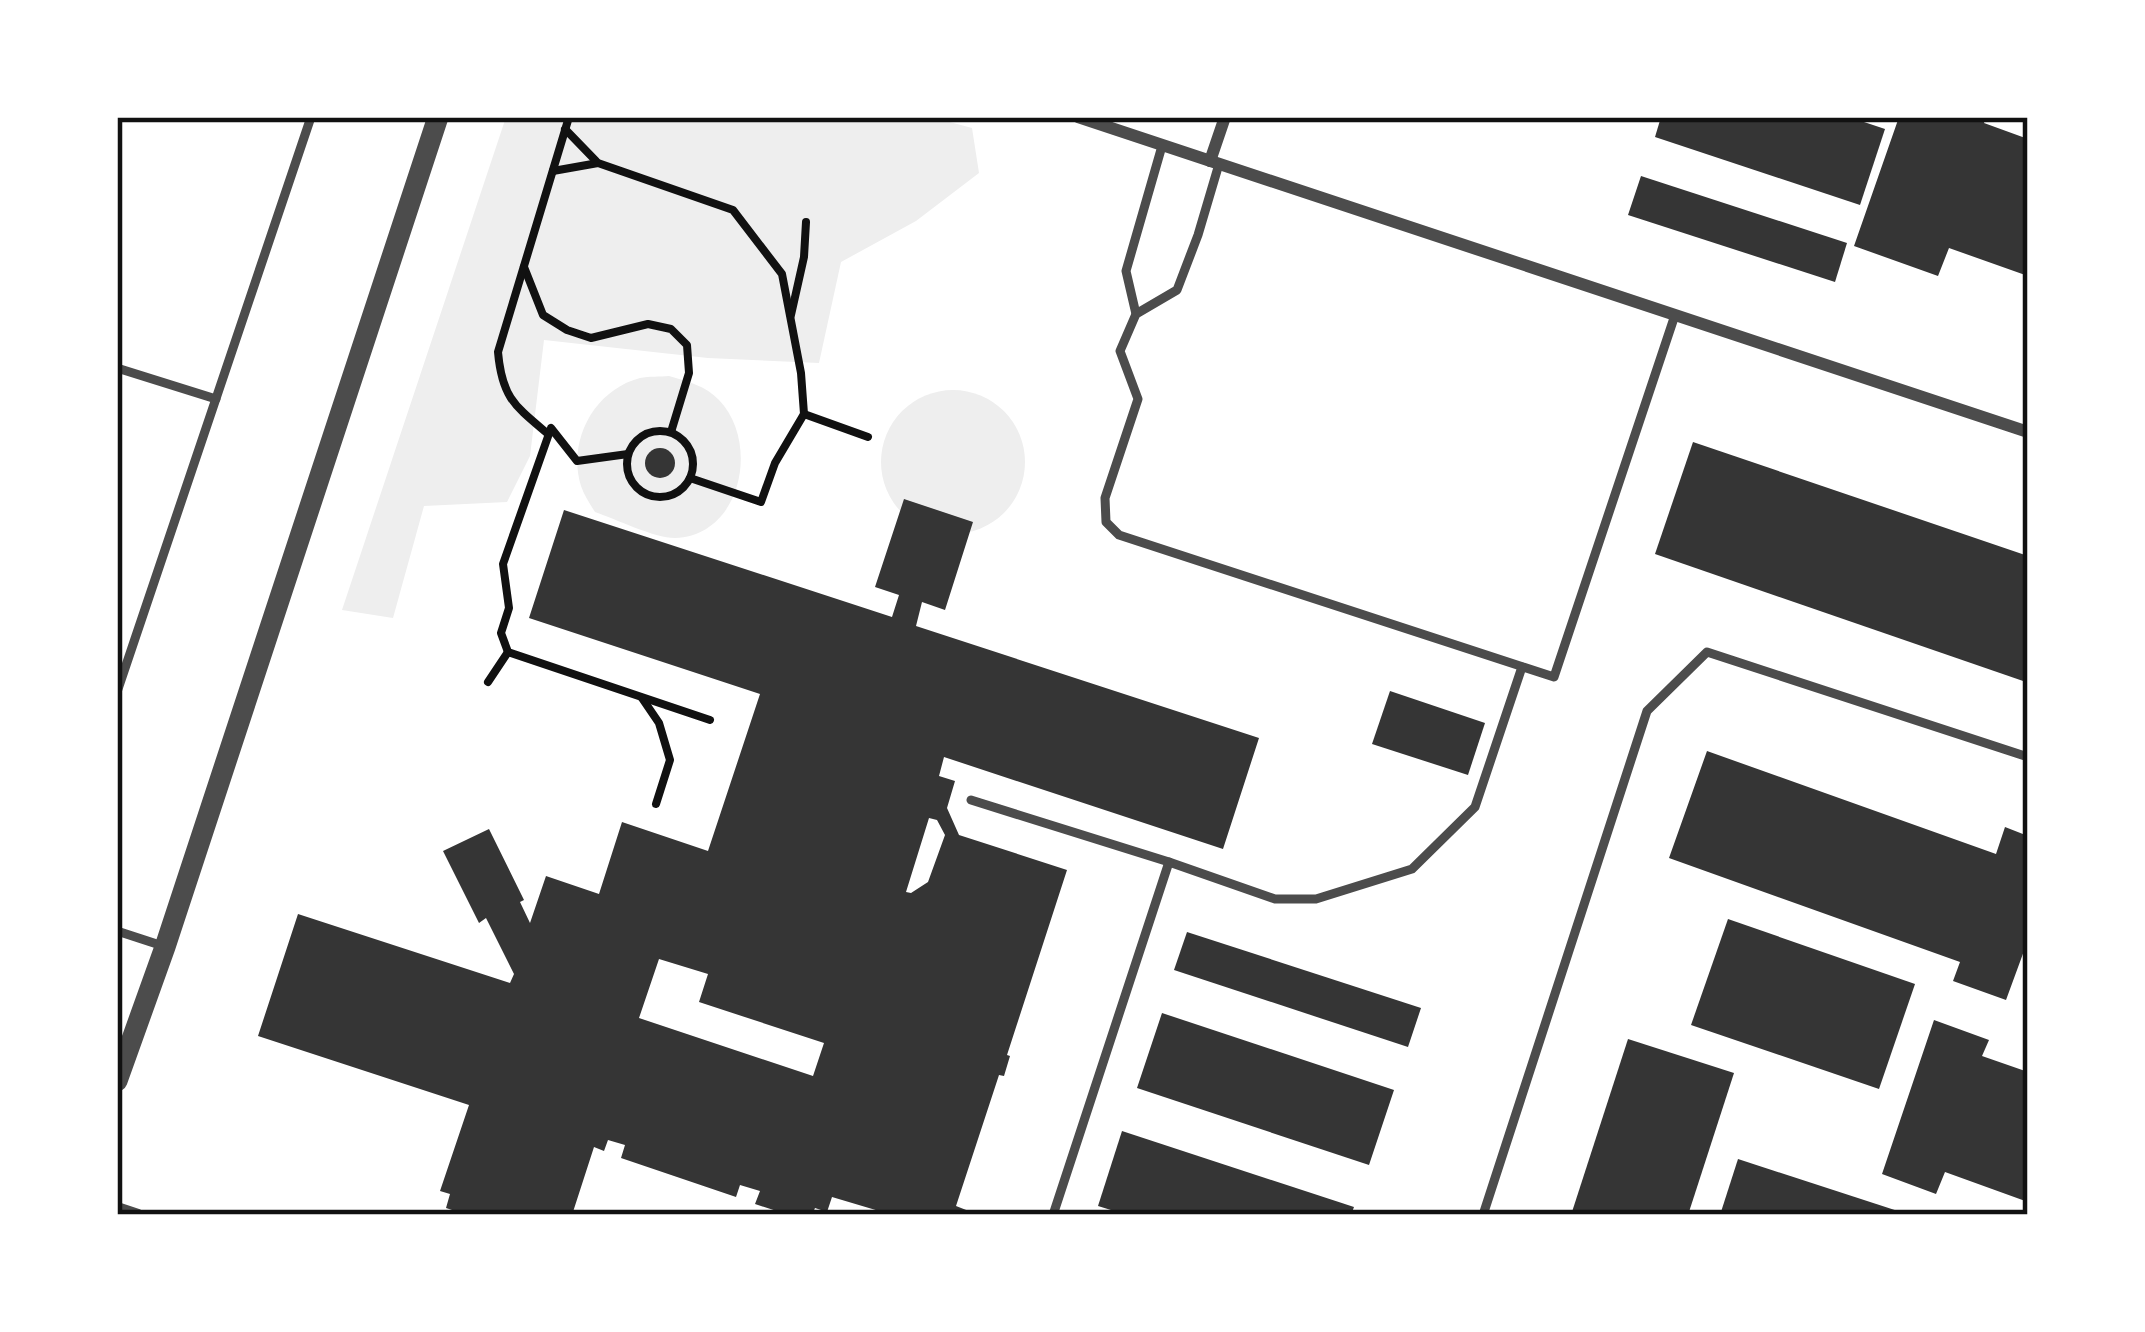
<svg xmlns="http://www.w3.org/2000/svg" width="2145" height="1332" viewBox="0 0 2145 1332" font-family="'IBM Plex Serif',serif">
  <rect width="100%" height="100%" fill="#fff"/>
  <!-- green -->
  <g fill="#eee">
    <path d="M 506,117 L 931,117 L 972,128 L 979,173 L 916,221 L 841,262 L 819,363 L 708,358 L 544,340 L 530,456 L 507,502 L 424,506 L 393,618 L 342,610 Z"/>
    <path d="M 669,376 C 687,381 706,386 719,400 C 760,442 742,536 675,538 C 654,538 616,519 595,512 C 590,504 584,495 581,486 C 567,441 594,390 640,378 C 649,376 660,377 669,376 Z"/>
    <circle cx="953" cy="462" r="72"/>
  </g>
  <!-- building -->
  <g fill="#353535" fill-rule="evenodd">
    <path d="M 1661,117 L 1849,117 L 1885,129 L 1860,205 L 1655,137 Z"/>
    <path d="M 1899,117 L 1986,117 L 1984,123 L 2028,139 L 2028,276 L 1949,248 L 1938,276 L 1854,246 Z"/>
    <path d="M 1641,176 L 1847,243 L 1835,282 L 1628,215 Z"/>
    <path d="M 1693,442 L 2028,556 L 2026,682 L 1655,554 Z"/>
    <circle cx="660" cy="463" r="15"/>
    <path d="M 904,499 L 973,522 L 945,610 L 922,602 L 916,626 L 1259,738 L 1223,849 L 944,757 L 939,776 L 955,781 L 947,808 L 959,835 L 1067,870 L 1007,1055 L 1010,1056 L 1004,1076 L 999,1075 L 956,1206 L 979,1215 L 877,1215 L 879,1211 L 832,1197 L 827,1212 L 815,1208 L 812,1215 L 789,1215 L 755,1204 L 760,1191 L 740,1185 L 736,1197 L 621,1158 L 625,1145 L 608,1140 L 604,1151 L 594,1147 L 572,1215 L 467,1215 L 446,1208 L 450,1194 L 440,1191 L 469,1105 L 258,1036 L 298,914 L 510,983 L 514,974 L 486,918 L 479,923 L 443,851 L 489,829 L 524,900 L 520,902 L 530,923 L 546,876 L 599,894 L 622,822 L 708,851 L 760,694 L 529,618 L 564,510 L 892,617 L 899,595 L 875,587 ZM 929,818 L 937,820 L 945,835 L 928,882 L 911,893 L 906,892 ZM 659,959 L 708,974 L 699,1002 L 824,1043 L 813,1076 L 639,1018 Z"/>
    <path d="M 1390,691 L 1485,723 L 1468,775 L 1372,744 Z"/>
    <path d="M 1707,751 L 1996,854 L 2005,827 L 2028,836 L 2028,940 L 2006,1000 L 1953,981 L 1960,962 L 1669,858 Z"/>
    <path d="M 1728,919 L 1915,984 L 1879,1089 L 1691,1025 Z"/>
    <path d="M 1187,932 L 1421,1008 L 1408,1047 L 1174,970 Z"/>
    <path d="M 1162,1013 L 1394,1090 L 1369,1165 L 1137,1088 Z"/>
    <path d="M 1934,1020 L 1989,1040 L 1982,1056 L 2028,1072 L 2028,1202 L 1945,1172 L 1936,1194 L 1882,1174 Z"/>
    <path d="M 1628,1039 L 1734,1073 L 1688,1215 L 1571,1215 Z"/>
    <path d="M 1122,1131 L 1354,1207 L 1351,1215 L 1127,1215 L 1098,1206 Z"/>
    <path d="M 1738,1159 L 1907,1214 L 1907,1215 L 1720,1215 Z"/>
  </g>
  <g fill="none" stroke-linecap="round" stroke-linejoin="round">
    <!-- path -->
    <g stroke="#111" stroke-width="8">
      <path d="M 565,129 L 596,161"/>
      <path d="M 553,171 L 598,163 L 733,210 L 782,274 L 801,373 L 804,414"/>
      <path d="M 524,267 L 543,315 L 567,330 L 591,338 L 648,324 L 671,329 L 687,345 L 689,373 L 671,432"/>
      <path d="M 791,315 L 804,257 L 806,222"/>
      <circle cx="660" cy="464" r="33"/>
      <path d="M 548,434 C 515,406 502,398 498,352 L 569,117"/>
      <path d="M 628,454 L 577,461 L 551,428 L 503,564 L 509,608 L 501,633 L 508,652 L 710,720"/>
      <path d="M 690,478 L 761,502 L 775,463 L 804,414 L 868,437"/>
      <path d="M 488,682 L 508,652"/>
      <path d="M 642,698 L 659,723 L 670,760 L 656,804"/>
    </g>
    <!-- service -->
    <g stroke="#4c4c4c" stroke-width="9">
      <path d="M 1219,164 L 1198,235 L 1177,290 L 1136,314 L 1120,351 L 1138,399 L 1105,498 L 1106,522 L 1119,535 L 1554,677 L 1675,315"/>
      <path d="M 1136,314 L 1126,271 L 1162,146"/>
      <path d="M 117,368 L 216,399"/>
      <path d="M 117,692 L 311,117"/>
      <path d="M 971,800 L 1169,862 L 1275,899 L 1316,899 L 1412,869 L 1475,807 L 1522,667"/>
      <path d="M 117,931 L 163,946"/>
      <path d="M 1053,1215 L 1169,862"/>
      <path d="M 1483,1215 L 1647,711 L 1707,652 L 2028,757"/>
    </g>
    <!-- minor -->
    <g stroke="#4c4c4c" stroke-width="12">
      <path d="M 1078,117 L 2028,432"/>
      <path d="M 1210,161 L 1225,117"/>
      <path d="M 117,1208 L 138,1215"/>
    </g>
    <!-- tertiary -->
    <path stroke="#4c4c4c" stroke-width="21" d="M 117,1081 L 165,947 L 438,117"/>
  </g>
  <!-- border -->
  <rect width="2145" height="1332" fill="none" stroke="#ffffff" stroke-width="240"/>
  <rect x="120" y="120" width="1905" height="1092" fill="none" stroke="#111" stroke-width="4.5"/>
</svg>
